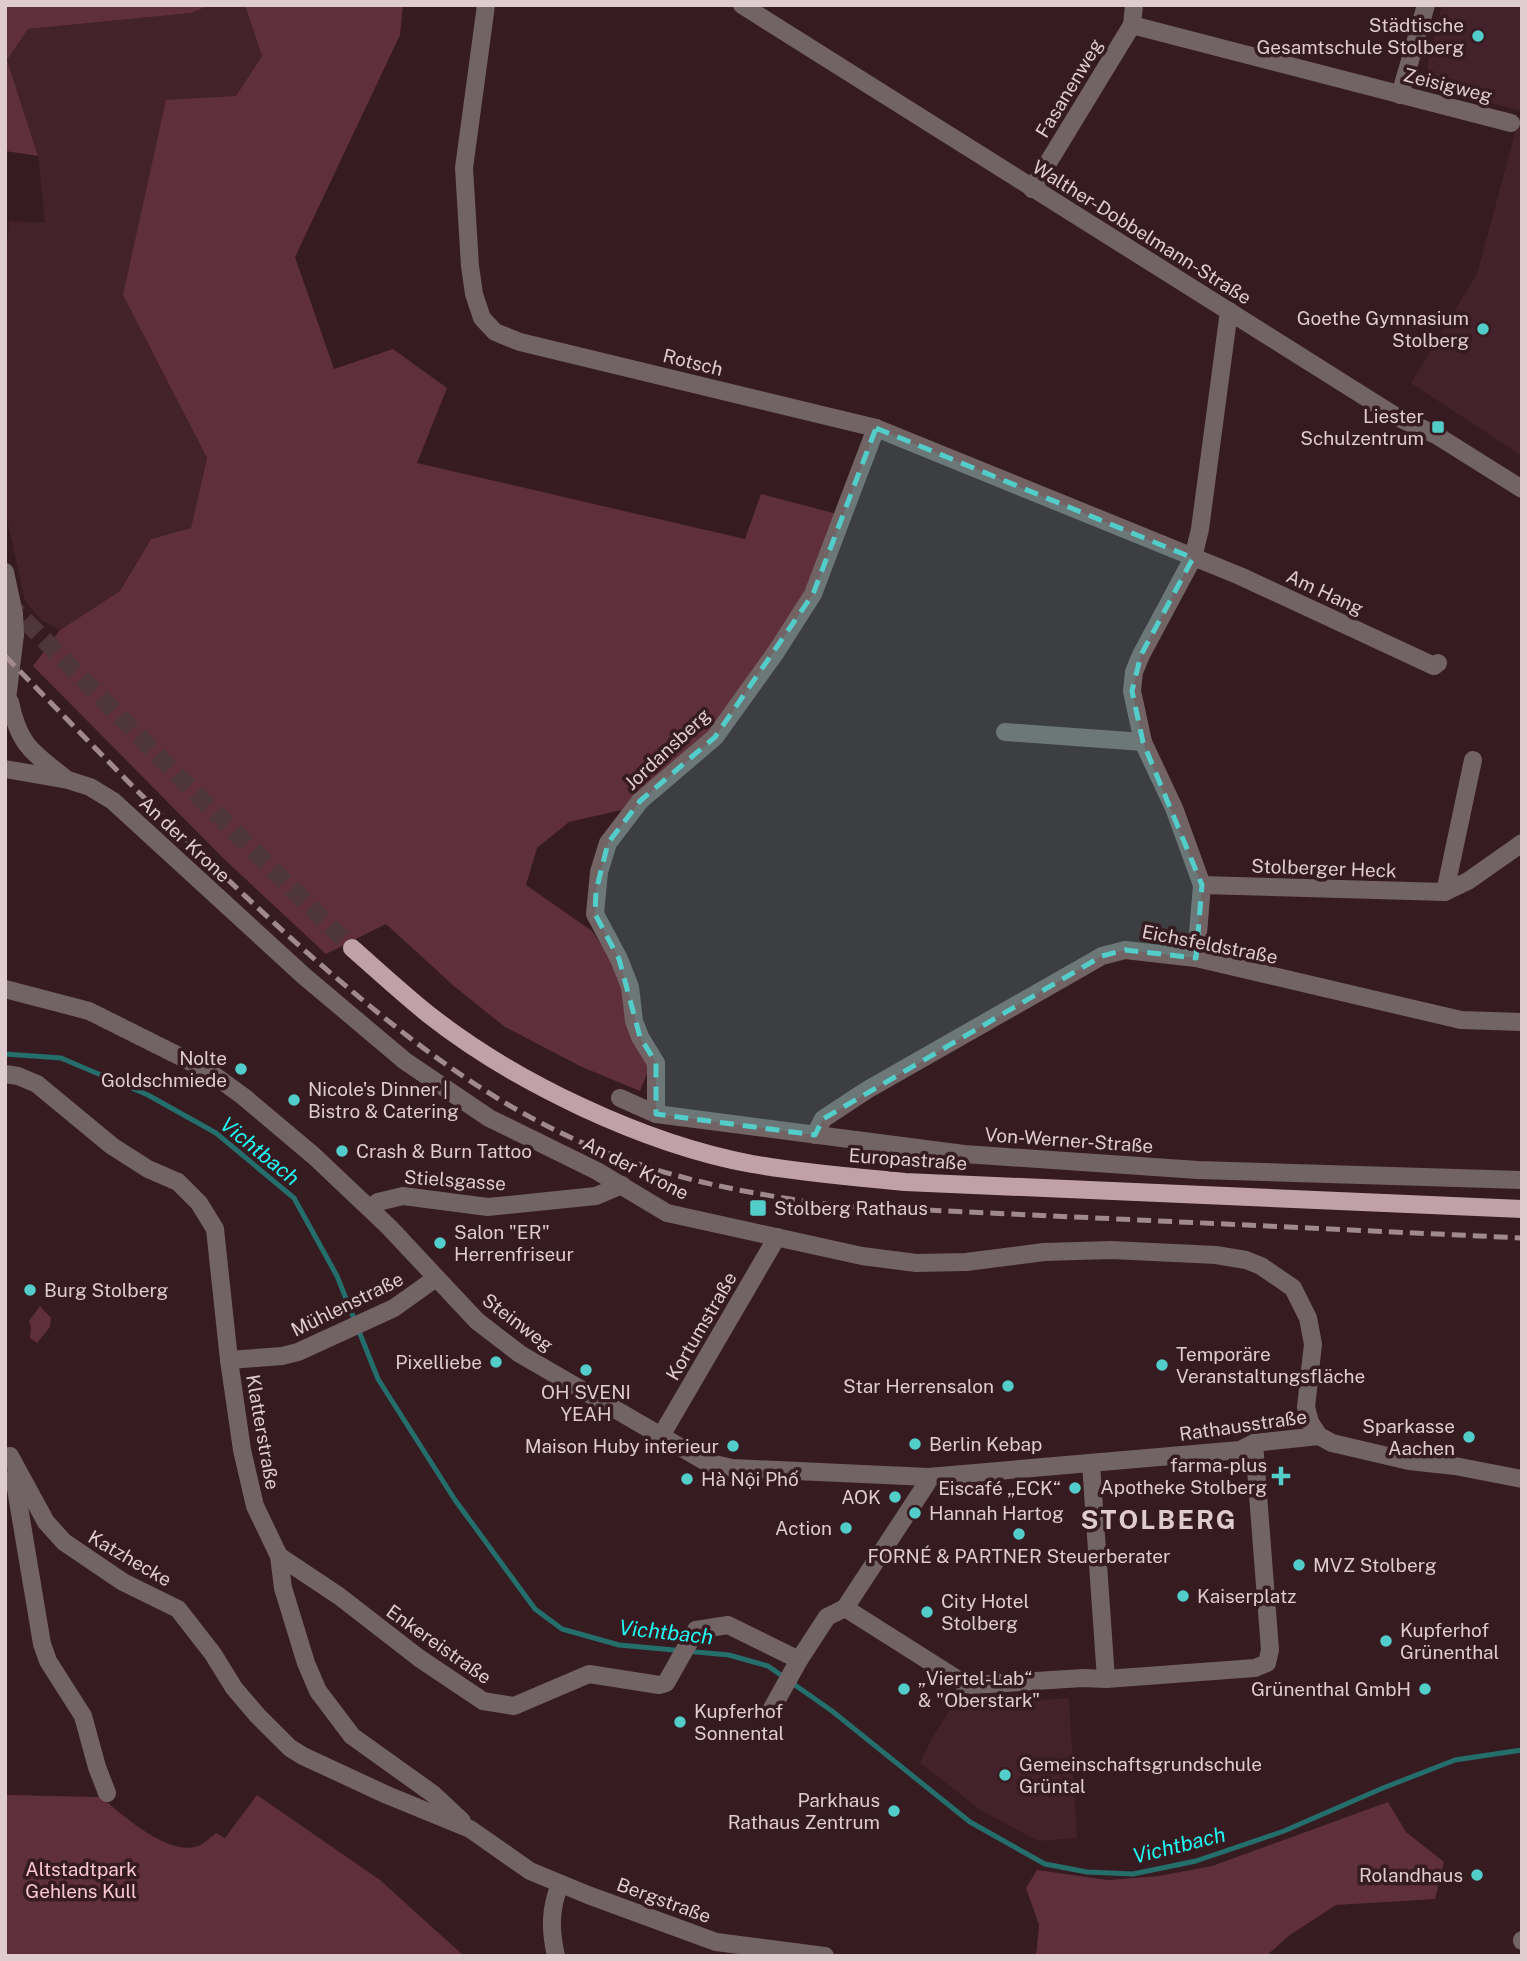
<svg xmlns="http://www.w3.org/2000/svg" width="1527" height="1961" viewBox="0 0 1527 1961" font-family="'Public Sans',sans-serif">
  <rect width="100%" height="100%" fill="#361b21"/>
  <!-- built -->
  <g fill="#44222b">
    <path d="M 210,5 L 245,5 L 262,56 L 236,96 L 123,295 L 207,458 L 191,528 L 151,539 L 120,591 L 60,630 L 41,620 L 25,601 L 5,510 L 5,266 L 9,221 L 45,223 L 38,156 L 7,59 L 28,29 L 191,13 Z"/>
    <path d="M 1442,5 L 1522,5 L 1522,456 L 1411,383 L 1477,274 L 1521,111 L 1444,91 L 1432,80 L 1427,66 Z"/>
    <path d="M 1069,1698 L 1077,1838 L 1038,1841 L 982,1811 L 920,1763 L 931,1740 L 957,1699 L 968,1706 Z"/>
  </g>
  <!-- green -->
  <g fill="#5f2f3b">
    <path d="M 5,5 L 210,5 L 191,13 L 28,29 L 7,60 L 38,156 L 5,151 Z"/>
    <path d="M 245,5 L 403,5 L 400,35 L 295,257 L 334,369 L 393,349 L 447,388 L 417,463 L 745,539 L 761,494 L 837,514 L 805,590 L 772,651 L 712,733 L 626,809 L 569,822 L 537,848 L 526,885 L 592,931 L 613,962 L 650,1066 L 640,1091 L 582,1067 L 505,1027 L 455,987 L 386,924 L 326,954 L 224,859 L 33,666 L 60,630 L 120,591 L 151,539 L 191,528 L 207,458 L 123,295 L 166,100 L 236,96 L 262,56 Z"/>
    <path d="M 40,1306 L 51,1318 L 50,1327 L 37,1343 L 30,1338 L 31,1327 L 29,1321 Z"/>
    <path d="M 5,1795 L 101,1797 C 122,1815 169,1857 198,1846 C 204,1844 211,1837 216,1833 L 225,1838 L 257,1795 L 380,1880 L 464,1956 L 5,1956 Z"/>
    <path d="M 1388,1802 L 1406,1832 L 1444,1862 L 1435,1899 L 1336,1905 L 1290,1935 L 1266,1956 L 1036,1956 L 1039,1925 L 1026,1888 L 1037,1870 L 1108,1880 L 1159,1876 L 1212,1866 Z"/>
  </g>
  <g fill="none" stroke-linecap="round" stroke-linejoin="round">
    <!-- stream -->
    <path stroke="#246e6c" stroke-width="5" d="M 5,1054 L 61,1058 L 148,1095 L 216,1133 L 294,1198 L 337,1276 L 378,1379 L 455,1500 L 535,1609 L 562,1629 L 619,1645 L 729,1655 L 768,1666 L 832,1711 L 970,1822 L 1045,1864 L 1087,1872 L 1133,1874 L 1196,1861 L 1284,1831 L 1383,1788 L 1455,1760 L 1522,1750"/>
    <!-- major-tunnel -->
    <path stroke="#4f363b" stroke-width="18" stroke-dasharray="18 9" stroke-linecap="butt" d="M 6,601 L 185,783 L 352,948"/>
    <!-- minor -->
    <g stroke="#726365" stroke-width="18">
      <path d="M 486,5 L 464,168 L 470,266 L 474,294 L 482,318 L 495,332 L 520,342 L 876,428 L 1240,576 L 1434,666 L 1438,663"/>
      <path d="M 742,5 L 1397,417 L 1436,435 L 1522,489"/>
      <path d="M 1132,25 L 1511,123"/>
      <path d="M 1400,95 L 1426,5"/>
      <path d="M 1032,189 L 1132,25 L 1134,5"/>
      <path d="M 5,572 L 14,614 L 15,635 L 5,715"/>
      <path d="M 10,702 C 19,745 32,752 65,778"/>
      <path d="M 1005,732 L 1143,742"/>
      <path d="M 5,769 L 68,780 L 90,787 L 113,801 L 304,976 L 405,1061 L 489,1118 L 597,1171 L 667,1213 L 862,1256 L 916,1263 L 966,1262 L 1044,1252 L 1111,1250 L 1216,1255 L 1246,1260 L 1261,1266 L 1293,1288 L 1308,1318 L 1313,1344 L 1306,1407 L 1310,1422 L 1319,1436"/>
      <path d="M 1202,885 L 1445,892 L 1468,881 L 1522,843"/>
      <path d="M 1445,892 L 1473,760"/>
      <path d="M 1196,958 L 1202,885 L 1174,808 L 1143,742 L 1132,691 L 1134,672 L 1141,655 L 1193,558 L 1200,529 L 1229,311"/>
      <path d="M 5,989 L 89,1011 L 207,1070 L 244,1097 L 314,1156 L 389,1227 L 477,1321 L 520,1354 L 706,1462 L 732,1468 L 928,1477 L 1240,1450 L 1254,1443 L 1319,1436 L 1332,1443 L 1409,1461 L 1455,1466 L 1522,1479"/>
      <path d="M 5,1074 L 18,1076 L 37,1084 L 112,1146 L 148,1169 L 178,1182 L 199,1203 L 215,1229 L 229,1360 L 242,1450 L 255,1506 L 279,1556 L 283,1588 L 306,1663 L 318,1691 L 352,1736 L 433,1794 L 462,1821"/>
      <path d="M 620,1098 L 656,1114 L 964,1154 L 1198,1170 L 1522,1180"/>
      <path d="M 656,1114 L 656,1063 L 640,1037 L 634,1021 L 630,987 L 619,959 L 595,914 L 599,872 L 608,843 L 640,801 L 715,737 L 776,652 L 813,594 L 876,428"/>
      <path d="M 815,1135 L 823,1119 L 867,1090 L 1102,956 L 1125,950 L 1196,958 L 1461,1020 L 1522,1022"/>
      <path d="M 370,1208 L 378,1202 L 403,1196 L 488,1207 L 596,1196 L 622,1185"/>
      <path d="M 229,1360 L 282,1356 L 298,1352 L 394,1308 L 436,1278"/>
      <path d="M 661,1436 L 777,1237"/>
      <path d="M 10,1456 L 46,1522 L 64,1542 L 123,1582 L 178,1609 L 213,1654 L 234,1688 L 257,1715 L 290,1748 L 303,1756 L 387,1795 L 470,1829 L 530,1871 L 588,1895 L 716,1942 L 825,1956"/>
      <path d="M 1091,1464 L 1106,1679 L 1255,1668 L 1267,1663 L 1270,1650 L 1254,1443"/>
      <path d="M 14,1477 L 42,1644 L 48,1661 L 83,1716 L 97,1767 L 107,1793"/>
      <path d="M 279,1556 L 339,1596 L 419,1658 L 483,1701 L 514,1706 L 589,1674 L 659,1685 L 666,1683 L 696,1630 L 728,1625 L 799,1660"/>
      <path d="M 845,1608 L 965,1684 L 973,1685 L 1083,1678 L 1106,1679"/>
      <path d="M 770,1712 L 799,1660 L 827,1617 L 845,1608 L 927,1483 L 928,1477"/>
      <path d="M 1522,1940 L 1522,1941"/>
      <path d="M 556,1956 C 550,1930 550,1909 560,1884"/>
    </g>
    <!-- major -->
    <path stroke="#c0a1a7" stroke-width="18" d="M 352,948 C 377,970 402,993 428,1014 C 514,1082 644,1144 752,1164 C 803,1173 854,1177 905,1182 L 1522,1209"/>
    <!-- rail -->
    <path stroke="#a08a8e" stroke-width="5" stroke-dasharray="14 7" stroke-linecap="butt" d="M 5,656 C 108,761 209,867 319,963 C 402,1035 488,1103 590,1146 C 671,1180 754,1195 841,1206 L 1522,1238"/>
  </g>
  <!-- marked area -->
  <path fill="#53cdca" fill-opacity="0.2" stroke="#53cdca" stroke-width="5" stroke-dasharray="14 9" stroke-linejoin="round" d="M 876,428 L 1193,558 L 1141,655 L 1132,691 L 1143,742 L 1202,885 L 1196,958 L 1125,950 L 1102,956 L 823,1119 L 815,1135 L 656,1114 L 656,1063 L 640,1037 L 619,959 L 595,914 L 596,891 L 608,843 L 640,801 L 715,737 L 813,594 Z"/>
  <!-- markers -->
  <g fill="#53cdca" stroke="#361b21" stroke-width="2.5">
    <circle cx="1478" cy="36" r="7"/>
    <circle cx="1483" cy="329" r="7"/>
    <rect x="1431" y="420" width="14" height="14" rx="3.5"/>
    <circle cx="241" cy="1069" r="7"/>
    <circle cx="294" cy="1100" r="7"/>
    <circle cx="342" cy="1151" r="7"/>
    <rect x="749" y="1199" width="18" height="18" rx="3.5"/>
    <circle cx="440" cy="1243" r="7"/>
    <circle cx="30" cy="1290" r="7"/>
    <circle cx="496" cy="1362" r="7"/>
    <circle cx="1162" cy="1365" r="7"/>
    <circle cx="586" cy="1370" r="7"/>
    <circle cx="1008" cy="1386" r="7"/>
    <circle cx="1469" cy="1437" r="7"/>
    <circle cx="915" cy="1444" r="7"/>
    <circle cx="733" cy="1446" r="7"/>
    <path d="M1277.5 1465.5h7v7h7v7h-7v7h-7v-7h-7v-7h7z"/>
    <circle cx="687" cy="1479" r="7"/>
    <circle cx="1075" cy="1488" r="7"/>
    <circle cx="895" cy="1497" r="7"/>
    <circle cx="915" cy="1513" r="7"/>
    <circle cx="846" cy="1528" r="7"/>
    <circle cx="1019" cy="1534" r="7"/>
    <circle cx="1299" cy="1565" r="7"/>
    <circle cx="1183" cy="1596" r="7"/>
    <circle cx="927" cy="1612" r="7"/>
    <circle cx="1386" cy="1641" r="7"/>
    <circle cx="904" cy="1689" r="7"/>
    <circle cx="1425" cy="1689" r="7"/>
    <circle cx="680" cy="1722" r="7"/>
    <circle cx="1005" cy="1775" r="7"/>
    <circle cx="894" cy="1811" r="7"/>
    <circle cx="1477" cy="1875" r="7"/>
  </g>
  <g text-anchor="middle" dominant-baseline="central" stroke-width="7" stroke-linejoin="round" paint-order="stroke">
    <!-- poi labels -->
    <g font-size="19" fill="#dfccd0" stroke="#361b21" text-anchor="start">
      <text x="1464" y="25" text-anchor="end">Städtische<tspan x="1464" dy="22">Gesamtschule Stolberg</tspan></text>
      <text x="1469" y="318" text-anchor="end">Goethe Gymnasium<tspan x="1469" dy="22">Stolberg</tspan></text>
      <text x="1424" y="416" text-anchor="end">Liester<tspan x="1424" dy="22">Schulzentrum</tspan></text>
      <text x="227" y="1058" text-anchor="end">Nolte<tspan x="227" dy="22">Goldschmiede</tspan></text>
      <text x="308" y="1089">Nicole's Dinner |<tspan x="308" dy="22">Bistro &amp; Catering</tspan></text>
      <text x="356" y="1151">Crash &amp; Burn Tattoo</text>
      <text x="774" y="1208">Stolberg Rathaus</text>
      <text x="454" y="1232">Salon "ER"<tspan x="454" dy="22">Herrenfriseur</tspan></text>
      <text x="44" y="1290">Burg Stolberg</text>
      <text x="1176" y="1354">Temporäre<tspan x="1176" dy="22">Veranstaltungsfläche</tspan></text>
      <text x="482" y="1362" text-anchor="end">Pixelliebe</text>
      <text x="994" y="1386" text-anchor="end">Star Herrensalon</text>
      <text x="586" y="1392" text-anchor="middle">OH SVENI<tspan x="586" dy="22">YEAH</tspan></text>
      <text x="1455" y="1426" text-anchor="end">Sparkasse<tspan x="1455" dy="22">Aachen</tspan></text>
      <text x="929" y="1444">Berlin Kebap</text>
      <text x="719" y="1446" text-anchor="end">Maison Huby interieur</text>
      <text x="1267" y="1465" text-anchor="end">farma-plus<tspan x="1267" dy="22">Apotheke Stolberg</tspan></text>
      <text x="701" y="1479">Hà Nội Phố</text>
      <text x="1061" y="1488" text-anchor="end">Eiscafé „ECK“</text>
      <text x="881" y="1497" text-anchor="end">AOK</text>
      <text x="929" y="1513">Hannah Hartog</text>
      <text x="832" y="1528" text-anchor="end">Action</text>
      <text x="1019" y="1556" text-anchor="middle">FORNÉ &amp; PARTNER Steuerberater</text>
      <text x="1313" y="1565">MVZ Stolberg</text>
      <text x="1197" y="1596">Kaiserplatz</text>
      <text x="941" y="1601">City Hotel<tspan x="941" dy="22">Stolberg</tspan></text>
      <text x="1400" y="1630">Kupferhof<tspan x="1400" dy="22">Grünenthal</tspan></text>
      <text x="918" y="1678">„Viertel-Lab“<tspan x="918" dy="22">&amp; "Oberstark"</tspan></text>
      <text x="1411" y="1689" text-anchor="end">Grünenthal GmbH</text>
      <text x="694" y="1711">Kupferhof<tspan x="694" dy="22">Sonnental</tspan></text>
      <text x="1019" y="1764">Gemeinschaftsgrundschule<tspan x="1019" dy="22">Grüntal</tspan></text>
      <text x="880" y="1800" text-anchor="end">Parkhaus<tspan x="880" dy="22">Rathaus Zentrum</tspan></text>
      <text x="1463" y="1875" text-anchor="end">Rolandhaus</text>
    </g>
    <!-- street labels -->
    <g font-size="19" fill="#dfccd0" stroke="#361b21">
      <text transform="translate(1448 85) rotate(14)">Zeisigweg</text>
      <text transform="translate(1069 88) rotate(-59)">Fasanenweg</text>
      <text transform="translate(1142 232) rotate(32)">Walther-Dobbelmann-Straße</text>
      <text transform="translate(693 362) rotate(14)">Rotsch</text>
      <text transform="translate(1325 592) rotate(25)">Am Hang</text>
      <text transform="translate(667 749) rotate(-43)">Jordansberg</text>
      <text transform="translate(185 839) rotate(43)">An der Krone</text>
      <text transform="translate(1324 868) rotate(2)">Stolberger Heck</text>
      <text transform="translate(1210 944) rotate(11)">Eichsfeldstraße</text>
      <text transform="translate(1069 1140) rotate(4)">Von-Werner-Straße</text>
      <text transform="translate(908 1159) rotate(4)">Europastraße</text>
      <text transform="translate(636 1168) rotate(27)">An der Krone</text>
      <text transform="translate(455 1180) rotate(4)">Stielsgasse</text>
      <text transform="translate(347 1304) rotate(-26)">Mühlenstraße</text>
      <text transform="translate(518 1322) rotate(37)">Steinweg</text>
      <text transform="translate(701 1326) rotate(-60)">Kortumstraße</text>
      <text transform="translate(1243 1425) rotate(-8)">Rathausstraße</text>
      <text transform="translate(263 1432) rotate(80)">Klatterstraße</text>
      <text transform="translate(130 1558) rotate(30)">Katzhecke</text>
      <text transform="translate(439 1644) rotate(35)">Enkereistraße</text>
      <text transform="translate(664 1900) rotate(20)">Bergstraße</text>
    </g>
    <!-- park labels -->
    <g font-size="19" fill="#fac7d2" stroke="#361b21">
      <text x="81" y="1869">Altstadtpark<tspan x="81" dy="22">Gehlens Kull</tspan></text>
    </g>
    <!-- water labels -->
    <g font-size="21" font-style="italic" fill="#21f8f4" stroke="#361b21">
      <text transform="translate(260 1151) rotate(39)">Vichtbach</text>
      <text transform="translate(666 1632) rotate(6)">Vichtbach</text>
      <text transform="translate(1179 1845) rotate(-14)">Vichtbach</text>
    </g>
    <!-- district labels -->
    <g font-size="26" font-weight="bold" letter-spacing="2" fill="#dfccd0" stroke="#361b21">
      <text x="1159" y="1519">STOLBERG</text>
    </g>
  </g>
  <!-- border -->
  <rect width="1527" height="1961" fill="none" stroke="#dfccd0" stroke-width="14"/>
</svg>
